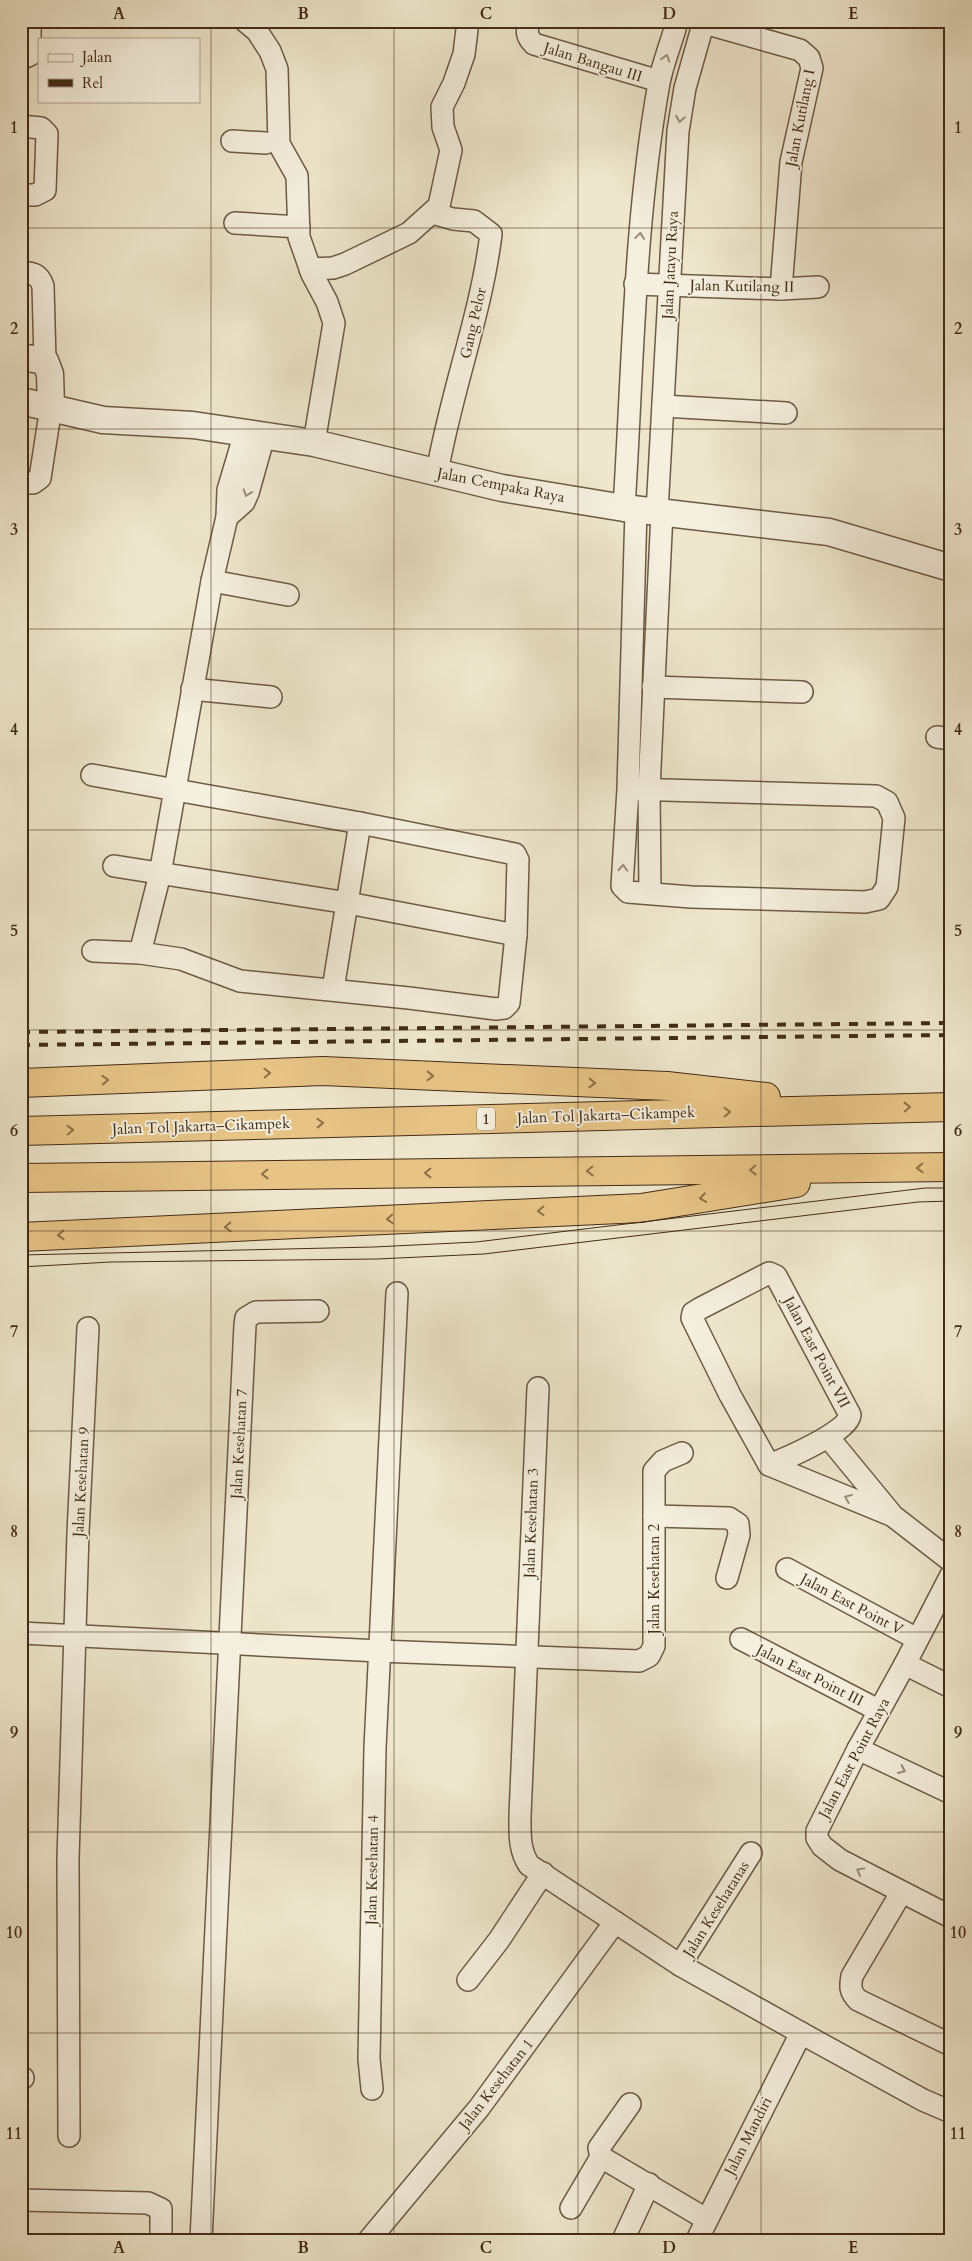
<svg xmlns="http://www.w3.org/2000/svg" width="972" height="2261" viewBox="0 0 972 2261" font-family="Cardo,serif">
  <rect width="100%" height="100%" fill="#eee7cd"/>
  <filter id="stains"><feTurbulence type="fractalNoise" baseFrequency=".004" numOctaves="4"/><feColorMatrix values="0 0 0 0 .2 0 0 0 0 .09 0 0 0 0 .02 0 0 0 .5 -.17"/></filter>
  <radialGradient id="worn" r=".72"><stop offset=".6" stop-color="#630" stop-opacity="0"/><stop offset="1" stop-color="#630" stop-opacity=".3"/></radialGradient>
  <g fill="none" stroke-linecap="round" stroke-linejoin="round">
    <!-- minor casing -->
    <g stroke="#6e5a44" stroke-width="24">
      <g id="minor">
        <path d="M 245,21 L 257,31 L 270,51 L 277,69 L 279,144 L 297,176 L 299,237 L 312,274 L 327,302 L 334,323 L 314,443"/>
        <path d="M 530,21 C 526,31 526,36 534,44 L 659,81"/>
        <path d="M 704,23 L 800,50 L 809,58 L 812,68 L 791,162 L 781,289"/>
        <path d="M 21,59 L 30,55 L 30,21"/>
        <path d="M 21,126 L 41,128 L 47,134 L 45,190 L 35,195 L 21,195"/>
        <path d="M 232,141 L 266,143"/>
        <path d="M 432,213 L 453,219 L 474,221 L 491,234 C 481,315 451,392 437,473"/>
        <path d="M 235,223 L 299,227"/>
        <path d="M 310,269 L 333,268 L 345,264 L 409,233 L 439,206 L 451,150 L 443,127 L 442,107 L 454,83 L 464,54 L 468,21"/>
        <path d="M 21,272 C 33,273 39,274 43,286 L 45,361"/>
        <path d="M 635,284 L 781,289 L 818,287"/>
        <path d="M 663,406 L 786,413"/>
        <path d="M 21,483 L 33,483 L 40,478 L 51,407"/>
        <path d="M 624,508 C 633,366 634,223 659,83 C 663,62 672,42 677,21"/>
        <path d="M 657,512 L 678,131 L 685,88 L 704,21"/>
        <path d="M 227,517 L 244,502 L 248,493 L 264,436"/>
        <path d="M 212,581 L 288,595"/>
        <path d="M 653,687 L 802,692"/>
        <path d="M 192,689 L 271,697"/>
        <path d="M 937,737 L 951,739"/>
        <path d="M 92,775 L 360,823 L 515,854 L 518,860 L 516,935 L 509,1003 L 504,1008 L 496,1009 L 409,998 L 240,981 L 181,959 L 140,953 L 93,951"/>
        <path d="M 628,789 L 876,796 L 887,802 L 894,818 L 887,887 L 879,899 L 865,902 L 691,897 L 628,892 L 622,886 L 628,789 L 636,510"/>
        <path d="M 114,866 L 348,903 L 516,935"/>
        <path d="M 650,893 L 649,789 L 662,512"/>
        <path d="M 140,953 L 160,874 L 212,581 L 227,517 L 228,490 L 245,433"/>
        <path d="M 333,989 L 360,823"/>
        <path d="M 769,1273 L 776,1276 L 850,1415 C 848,1432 785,1459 769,1465 L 730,1395 L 692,1318 L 693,1313 L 701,1308 Z"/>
        <path d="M 538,1388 L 520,1816 C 520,1834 519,1850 529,1865 L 680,1965 L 801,2033 L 923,2100 L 951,2112"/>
        <path d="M 828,1437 L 893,1516 L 951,1561"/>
        <path d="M 769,1465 L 891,1515"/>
        <path d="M 654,1516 L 729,1518 L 738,1524 L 739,1535 L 727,1578"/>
        <path d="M 787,1569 L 917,1639"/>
        <path d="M 951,1575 L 905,1664 L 858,1749 L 817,1831 L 817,1838 L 822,1846 L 840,1860 L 951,1917"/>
        <path d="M 21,1633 L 379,1651 L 639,1661 L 649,1656 L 654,1646 L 654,1471 L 663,1461 L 682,1453"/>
        <path d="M 741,1639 L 878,1710"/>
        <path d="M 905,1664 L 951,1687"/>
        <path d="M 858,1749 L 951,1793"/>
        <path d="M 901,1893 L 852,1976 C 850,1987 850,1992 858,2000 L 951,2045"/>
        <path d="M 680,1965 L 751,1853"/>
        <path d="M 468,1980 L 499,1940 L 543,1873"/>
        <path d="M 21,2078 L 23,2078"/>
        <path d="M 372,2089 L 369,2059 L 375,1748 L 397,1293"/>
        <path d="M 630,2104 L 599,2148 L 601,2157 L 706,2219"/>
        <path d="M 69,2136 L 68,1859 L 78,1533 L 88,1328"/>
        <path d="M 21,2200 L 148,2203 L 161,2209 L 161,2240"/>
        <path d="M 571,2208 L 601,2157"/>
        <path d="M 201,2240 L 245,1325 L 246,1318 L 256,1312 L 318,1311"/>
        <path d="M 369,2240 L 479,2108 L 615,1922"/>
        <path d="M 623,2240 L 649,2184"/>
        <path d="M 697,2240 L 801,2033"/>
      </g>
    </g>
    <!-- tertiary casing -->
    <g stroke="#6e5a44" stroke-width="29">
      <g id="tertiary">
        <path d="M 21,357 L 45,361 L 50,374 L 51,407"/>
        <path d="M 21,401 L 103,420 L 193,425 L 314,443 L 502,488 L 624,508 L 829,532 L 951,568"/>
      </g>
    </g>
    <!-- motorway casing -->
    <g stroke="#432b16" stroke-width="30">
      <g id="motorway">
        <path d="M 21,1083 L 323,1071 L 667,1086 L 766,1097"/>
        <path d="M 21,1131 L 951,1107"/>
        <path d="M 21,1178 L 951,1167"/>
        <path d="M 21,1237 L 641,1208 L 796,1183"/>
      </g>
    </g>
    <!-- minor -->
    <use href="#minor" stroke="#f4efde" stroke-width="21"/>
    <!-- tertiary -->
    <use href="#tertiary" stroke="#f4efde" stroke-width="26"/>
    <!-- motorway -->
    <use href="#motorway" stroke="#e7c486" stroke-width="28"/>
    <!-- tram -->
    <g stroke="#432b16" stroke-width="1">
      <path d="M 21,1255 L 374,1247 L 476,1242 L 925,1188 L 951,1188"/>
      <path d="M 21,1267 L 111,1262 L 377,1259 L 484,1254 L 918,1202 L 951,1201"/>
    </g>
    <!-- rail -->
    <g stroke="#432b16" stroke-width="4" stroke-dasharray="9 9" stroke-linecap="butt">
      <path d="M 21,1032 L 951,1023"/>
      <path d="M 21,1045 L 951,1035"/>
    </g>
  </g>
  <!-- one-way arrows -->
  <defs><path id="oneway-chevron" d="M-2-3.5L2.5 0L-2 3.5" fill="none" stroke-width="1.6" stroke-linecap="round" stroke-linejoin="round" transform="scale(1.25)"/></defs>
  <g stroke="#9c8d7a">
    <use href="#oneway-chevron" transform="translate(666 58) rotate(-73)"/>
    <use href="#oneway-chevron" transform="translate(680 119) rotate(99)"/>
    <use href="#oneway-chevron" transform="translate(640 236) rotate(-84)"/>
    <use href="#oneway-chevron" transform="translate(247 493) rotate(109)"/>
    <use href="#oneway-chevron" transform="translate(623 868) rotate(-87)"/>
    <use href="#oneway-chevron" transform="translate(848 1498) rotate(-158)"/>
    <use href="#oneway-chevron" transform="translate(902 1770) rotate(25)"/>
    <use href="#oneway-chevron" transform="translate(860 1871) rotate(-151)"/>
  </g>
  <g stroke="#8d7048">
    <use href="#oneway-chevron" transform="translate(267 1073) rotate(-2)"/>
    <use href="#oneway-chevron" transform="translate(430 1076) rotate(2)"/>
    <use href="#oneway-chevron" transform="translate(105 1080) rotate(-2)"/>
    <use href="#oneway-chevron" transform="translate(592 1083) rotate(2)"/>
    <use href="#oneway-chevron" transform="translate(907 1107) rotate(-1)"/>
    <use href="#oneway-chevron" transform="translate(727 1112) rotate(-2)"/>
    <use href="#oneway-chevron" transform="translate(320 1123) rotate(-2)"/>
    <use href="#oneway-chevron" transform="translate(70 1130) rotate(-2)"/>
    <use href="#oneway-chevron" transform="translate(920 1168) rotate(178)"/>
    <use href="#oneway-chevron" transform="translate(753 1170) rotate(179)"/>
    <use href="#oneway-chevron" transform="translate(590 1171) rotate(179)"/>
    <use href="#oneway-chevron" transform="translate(428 1173) rotate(179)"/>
    <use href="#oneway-chevron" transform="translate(265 1174) rotate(179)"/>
    <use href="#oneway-chevron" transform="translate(703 1198) rotate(171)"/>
    <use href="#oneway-chevron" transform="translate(541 1211) rotate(178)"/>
    <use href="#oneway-chevron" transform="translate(390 1219) rotate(177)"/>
    <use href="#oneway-chevron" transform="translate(228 1227) rotate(177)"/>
    <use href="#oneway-chevron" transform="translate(61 1235) rotate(177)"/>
  </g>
  <!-- grid -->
  <path fill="none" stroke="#432b16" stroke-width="1" stroke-opacity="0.55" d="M 211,21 L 211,2240M 394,21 L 394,2240M 578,21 L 578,2240M 761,21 L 761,2240M 21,228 L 951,228M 21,429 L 951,429M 21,629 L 951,629M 21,830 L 951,830M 21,1030 L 951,1030M 21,1231 L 951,1231M 21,1431 L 951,1431M 21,1632 L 951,1632M 21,1832 L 951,1832M 21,2033 L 951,2033"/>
  <g text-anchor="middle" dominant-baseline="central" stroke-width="4" stroke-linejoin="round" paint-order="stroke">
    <!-- shield labels -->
    <rect fill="#f4efde" stroke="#786652" stroke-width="1" x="477" y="1107.5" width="18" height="23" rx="4"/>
    <g font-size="14" font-weight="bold" fill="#432b16">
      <text x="486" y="1119">1</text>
    </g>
    <!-- street labels -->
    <g font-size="15" fill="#432b16" stroke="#f4efde">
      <text transform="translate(593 62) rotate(17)">Jalan Bangau III</text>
      <text transform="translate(800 118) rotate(-79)">Jalan Kutilang I</text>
      <text transform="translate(670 265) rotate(-87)">Jalan Jatayu Raya</text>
      <text transform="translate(742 286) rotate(1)">Jalan Kutilang II</text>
      <text transform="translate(473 323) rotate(-77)">Gang Pelor</text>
      <text transform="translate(501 485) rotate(11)">Jalan Cempaka Raya</text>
      <text transform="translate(606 1115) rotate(-2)">Jalan Tol Jakarta–Cikampek</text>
      <text transform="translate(201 1126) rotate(-2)">Jalan Tol Jakarta–Cikampek</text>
      <text transform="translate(817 1352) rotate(62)">Jalan East Point VII</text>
      <text transform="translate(239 1444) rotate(-87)">Jalan Kesehatan 7</text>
      <text transform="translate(81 1482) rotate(-87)">Jalan Kesehatan 9</text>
      <text transform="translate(531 1523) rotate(-88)">Jalan Kesehatan 3</text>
      <text transform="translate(654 1579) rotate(-90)">Jalan Kesehatan 2</text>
      <text transform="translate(852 1604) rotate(28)">Jalan East Point V</text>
      <text transform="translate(810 1675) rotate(27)">Jalan East Point III</text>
      <text transform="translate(854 1758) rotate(-62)">Jalan East Point Raya</text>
      <text transform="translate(372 1870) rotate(-89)">Jalan Kesehatan 4</text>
      <text transform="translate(716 1909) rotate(-58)">Jalan Kesehatanas</text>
      <text transform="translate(496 2084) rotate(-52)">Jalan Kesehatan 1</text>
      <text transform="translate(748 2136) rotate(-63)">Jalan Mandiri</text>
    </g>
  </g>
  <!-- margin -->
  <rect width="972" height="2261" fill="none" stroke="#eee7cd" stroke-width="55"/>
  <!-- legend -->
  <rect x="38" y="38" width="162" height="65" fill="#f4efde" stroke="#ada18e"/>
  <rect x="48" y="54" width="25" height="8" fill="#f4efde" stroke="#ada18e"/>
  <text x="82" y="62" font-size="15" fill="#432b16">Jalan</text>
  <rect x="48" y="79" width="25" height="8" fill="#432b16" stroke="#ada18e"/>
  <text x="82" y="88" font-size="15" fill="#432b16">Rel</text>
  <rect x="28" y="28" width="916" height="2206" fill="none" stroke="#432b16" stroke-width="2"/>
  <g font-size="16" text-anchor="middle" font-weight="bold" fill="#432b16">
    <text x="119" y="19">A</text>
    <text x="303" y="19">B</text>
    <text x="486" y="19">C</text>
    <text x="669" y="19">D</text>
    <text x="853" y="19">E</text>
    <text x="14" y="133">1</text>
    <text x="958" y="133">1</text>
    <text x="14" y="334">2</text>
    <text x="958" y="334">2</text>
    <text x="14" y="535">3</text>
    <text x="958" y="535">3</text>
    <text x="14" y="735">4</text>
    <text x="958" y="735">4</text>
    <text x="14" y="936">5</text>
    <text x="958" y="936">5</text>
    <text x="14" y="1136">6</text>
    <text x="958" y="1136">6</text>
    <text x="14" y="1337">7</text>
    <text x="958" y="1337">7</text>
    <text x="14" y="1537">8</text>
    <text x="958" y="1537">8</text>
    <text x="14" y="1738">9</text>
    <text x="958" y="1738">9</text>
    <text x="14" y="1938">10</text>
    <text x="958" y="1938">10</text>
    <text x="14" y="2139">11</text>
    <text x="958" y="2139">11</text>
    <text x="119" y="2253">A</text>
    <text x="303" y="2253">B</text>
    <text x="486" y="2253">C</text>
    <text x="669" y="2253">D</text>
    <text x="853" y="2253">E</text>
  </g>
  <rect width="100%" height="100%" filter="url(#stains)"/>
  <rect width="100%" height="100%" fill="url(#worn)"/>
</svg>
